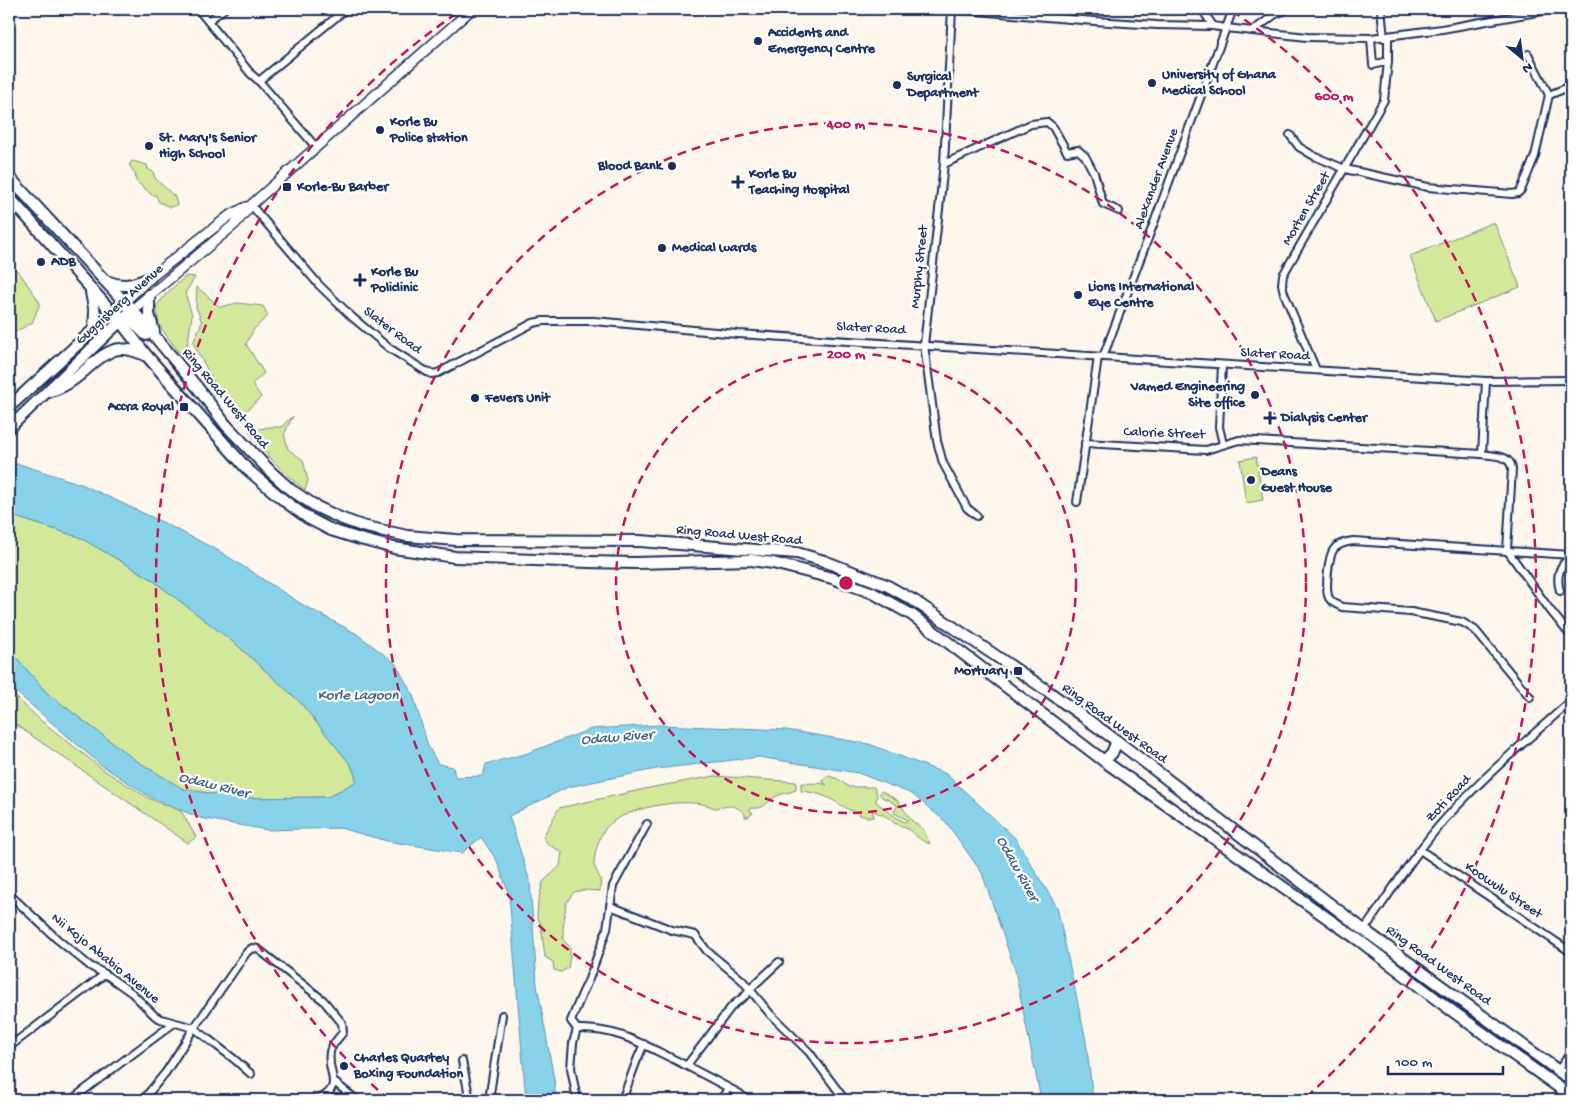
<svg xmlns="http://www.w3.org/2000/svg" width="1580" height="1109" viewBox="0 0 1580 1109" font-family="'Gochi Hand',sans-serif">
  <rect width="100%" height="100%" fill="#fcf6ed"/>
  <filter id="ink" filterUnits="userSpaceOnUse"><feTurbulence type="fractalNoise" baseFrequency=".02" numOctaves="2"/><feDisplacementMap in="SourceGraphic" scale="10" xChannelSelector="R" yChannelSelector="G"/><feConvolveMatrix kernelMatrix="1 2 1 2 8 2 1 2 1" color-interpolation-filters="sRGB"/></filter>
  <g filter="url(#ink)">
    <!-- green -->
    <g fill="#d4e89c" stroke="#788c7d">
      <path d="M 132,161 L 147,165 L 148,169 L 153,172 L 155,178 L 175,197 L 177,205 L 170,207 L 159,202 L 156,195 L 152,195 L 136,181 L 135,173 L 129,165 Z"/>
      <path d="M 1494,222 L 1520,287 L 1436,321 L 1410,256 Z"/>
      <path d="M 9,265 L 19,272 L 40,303 L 32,323 L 13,333 L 9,332 Z"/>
      <path d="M 186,276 L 195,277 L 185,293 L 192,315 L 186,355 L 179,353 L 159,325 L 156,306 L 168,292 Z"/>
      <path d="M 197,287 L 220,307 L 237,303 L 263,306 L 268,316 L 254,329 L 246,344 L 264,373 L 252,384 L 261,397 L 242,415 L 220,394 L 193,343 L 202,322 L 196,307 Z"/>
      <path d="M 293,416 L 284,434 L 288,449 L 303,460 L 308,481 L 305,490 C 281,471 266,455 249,431 L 270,427 L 281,427 Z"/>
      <path d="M 1256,457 L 1263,500 L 1246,503 L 1240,460 Z"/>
      <path d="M 9,515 L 79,537 L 150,578 L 237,645 L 299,701 L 351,765 L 357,781 L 328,797 L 239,798 L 183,789 L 135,760 L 47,693 L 9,649 Z"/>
      <path d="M 9,687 L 17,698 L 39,719 L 105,771 L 150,799 L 181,811 L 196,837 L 188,843 L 9,720 Z"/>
      <path d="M 715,776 L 796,782 L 796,790 C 789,793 777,794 772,799 C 763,806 764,809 750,808 L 750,811 L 753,813 L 748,817 L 745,817 L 745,814 C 733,802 730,807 714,808 C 692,795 616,807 603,832 C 598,840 594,855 594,865 C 595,870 599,874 600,879 C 601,883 600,887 600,891 L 583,890 L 574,892 L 566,903 L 563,929 L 563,940 L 570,947 L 570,956 L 568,968 L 561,972 L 554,970 L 553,962 L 545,957 L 541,924 L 537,917 L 538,902 L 543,882 L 560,866 L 562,852 L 549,845 L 543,837 L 559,808 L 654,787 Z"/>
      <path d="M 829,776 L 838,779 L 849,787 L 874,787 L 877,795 L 876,802 C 886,809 895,818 905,822 L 908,820 L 894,813 L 895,809 L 898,806 L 887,799 L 883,798 L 879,793 L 882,791 L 897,800 L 912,821 L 922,828 L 930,844 C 924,843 915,835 909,830 C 905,827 899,825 894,823 C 889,816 879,814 872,810 L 874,817 C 860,820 838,801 824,796 C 816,793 809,792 801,791 L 801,783 C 809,784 820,782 827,785 L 822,781 L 825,777 Z"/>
    </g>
    <!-- water -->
    <path fill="#89d3ea" stroke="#5d91b2" d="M 19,464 L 81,484 L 162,522 L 219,551 L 303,605 L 357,634 L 395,663 L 413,695 L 428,746 L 438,764 L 453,767 L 455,777 L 483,776 L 486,764 L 525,754 L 591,729 L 658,725 L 786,730 L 869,744 L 946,774 L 1015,838 L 1057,907 L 1086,1041 L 1093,1100 L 1041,1100 L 1015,970 L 982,873 L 946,822 L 912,794 L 858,773 L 759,757 L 656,769 L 568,787 L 509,816 L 530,882 L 537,985 L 555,1085 L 555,1100 L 526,1100 L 509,894 L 497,861 L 481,837 L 462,853 L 387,841 L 340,828 L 267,830 L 200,818 L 152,798 L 101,765 L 9,686 L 9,649 L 47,693 L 135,760 L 183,789 L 239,798 L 328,797 L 357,781 L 351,765 L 299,701 L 237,645 L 150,578 L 79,537 L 9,515 L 9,465 Z"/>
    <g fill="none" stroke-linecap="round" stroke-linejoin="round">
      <!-- stream -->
      <path stroke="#5d91b2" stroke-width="2.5" d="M 1030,1100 L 1043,1096"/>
      <!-- minor casing -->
      <g stroke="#1b2f5e" stroke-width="10">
        <g id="minor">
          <path d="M 198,9 L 251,74 L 259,81 L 315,146"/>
          <path d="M 952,9 L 1094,21 L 1157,25 L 1213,26 L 1226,28 L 1307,37 L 1371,38 L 1442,29 L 1554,9"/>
          <path d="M 952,9 L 944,164 L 924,345 L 937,441 L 943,463 L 967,508 L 977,516"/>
          <path d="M 1202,9 L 1213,26"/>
          <path d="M 1381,9 L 1384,38"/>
          <path d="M 208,21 L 224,9"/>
          <path d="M 1253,31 L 1274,15 L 1288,9"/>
          <path d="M 1371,38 L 1373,65 L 1388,61"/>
          <path d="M 259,81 L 346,9"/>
          <path d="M 1549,95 L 1571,86"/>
          <path d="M 1290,135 L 1299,147 L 1314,156 L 1345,169 L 1428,187 L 1512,194 L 1518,193 L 1521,190 L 1535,156 L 1549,95 L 1528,54"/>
          <path d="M 944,164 L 1031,124 L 1047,122 L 1053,127 L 1067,152 L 1078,150 L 1085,156 L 1094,173 L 1103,204 L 1119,211"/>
          <path d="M 251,205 L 319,285 L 352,317 L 389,348 L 427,372 L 432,374 L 438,373 L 533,323 L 543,321 L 594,321 L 738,334 L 1486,381 L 1571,380"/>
          <path d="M 1103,357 L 1155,220 L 1233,9"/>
          <path d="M 1222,365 L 1219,427 L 1223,444"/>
          <path d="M 1316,370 L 1284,293 L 1282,284 L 1283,275 L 1384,100 L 1388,61 L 1388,37"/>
          <path d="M 1085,443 L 1206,450 L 1239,440 L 1482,454 C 1494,456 1511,455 1512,469 L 1507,550 L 1550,610 L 1571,636"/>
          <path d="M 1482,454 L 1486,381"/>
          <path d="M 1077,502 L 1098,357"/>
          <path d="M 1560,591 C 1556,577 1559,565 1571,557"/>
          <path d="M 1530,697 L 1475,630 L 1462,622 L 1411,612 L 1342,607 C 1337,605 1332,603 1329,598 C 1325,590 1328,554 1335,548 C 1339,543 1347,542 1353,541 L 1571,555"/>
          <path d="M 1420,850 L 1571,952"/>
          <path d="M 9,894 L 57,939 L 90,966 L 105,974 L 132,993 L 155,1016 L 161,1019 L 194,1028 L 234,1059 L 251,1074"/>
          <path d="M 610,906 L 672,930 L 695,935 L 707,951 L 742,980 L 771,1015 L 809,1052 L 845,1100"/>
          <path d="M 1364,930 C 1390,893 1415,853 1445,819 C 1484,776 1528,739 1571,701"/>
          <path d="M 577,1029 C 610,1028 633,1039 661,1053 C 688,1066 714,1080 740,1094 L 747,1100"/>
          <path d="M 9,1047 L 105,974"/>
          <path d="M 462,1061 L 470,1100"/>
          <path d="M 687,1065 L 732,1006 L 746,995 L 750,989 L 779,962"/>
          <path d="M 1558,1071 L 1571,1052"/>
          <path d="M 334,1082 L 357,1100"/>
          <path d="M 9,1098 L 12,1100"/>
          <path d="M 71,1100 L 174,1023"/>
          <path d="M 143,1100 L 166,1072 L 194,1028 L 247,952 L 252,948 L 258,949 L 323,1000 L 342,1023 L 343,1032 C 339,1038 331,1045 330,1052 C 326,1074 346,1086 317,1100"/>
          <path d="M 489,1100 L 502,1015"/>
          <path d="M 577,1100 L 571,1068 L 573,1043 L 577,1029 L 571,1021 L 582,994 L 589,979 L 607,929 L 613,886 L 647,824"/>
          <path d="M 622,1100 L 637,1060 L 644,1044"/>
          <path d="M 721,1100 L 728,1088"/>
        </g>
      </g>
      <!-- secondary casing -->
      <g stroke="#1b2f5e" stroke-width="12">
        <g id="secondary">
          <path d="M 124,302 L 150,278 L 229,216 L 246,207"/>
          <path d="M 132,310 L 235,224 L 251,205 L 472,9"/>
        </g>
      </g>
      <!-- primary casing -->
      <g stroke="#1b2f5e" stroke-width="14">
        <g id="primary">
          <path d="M 9,177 L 142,321 L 197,387 L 226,425 L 272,473 L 291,490 L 317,507 L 340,518 L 362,526 L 407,536 L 456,540 L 640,541 L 797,553 L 824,561 L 886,585 L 913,600 L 1042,687 L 1117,741 L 1364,930 L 1571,1080"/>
          <path d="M 9,197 L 120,321 L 147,356 L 247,469 L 286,502 L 308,518 L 331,530 L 360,539 L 394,548 L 455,557 L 588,562 L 636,563 L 751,560 L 773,563 L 832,578 L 873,593 L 912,615 L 933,631 L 1104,761 L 1360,941 L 1444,1005 L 1571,1096"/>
          <path d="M 106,281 C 125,288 132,285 150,278"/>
          <path d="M 91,292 L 95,313 L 94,328"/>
          <path d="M 149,295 L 149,314 L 154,332"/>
          <path d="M 120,316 L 134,323 L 146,335"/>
          <path d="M 48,392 C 58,389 65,386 73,380 C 86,371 105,348 122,349 C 130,349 138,352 145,355"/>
          <path d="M 9,407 L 124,302"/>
          <path d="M 9,428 L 132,310"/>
          <path d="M 1104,761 L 1112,753 L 1117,741"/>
        </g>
      </g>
      <!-- minor -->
      <use href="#minor" stroke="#fff" stroke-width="6"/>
      <!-- secondary -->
      <use href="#secondary" stroke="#fff" stroke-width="9"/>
      <!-- primary -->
      <use href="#primary" stroke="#fff" stroke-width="10"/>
    </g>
  </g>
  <!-- distance rings -->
  <g fill="none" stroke="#c2185b" stroke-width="2.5" stroke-dasharray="9 6">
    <circle cx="846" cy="583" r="230"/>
    <circle cx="846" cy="583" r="460"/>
    <path d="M389 1100A690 690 0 0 1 460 11M1232 11A690 690 0 0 1 1303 1100"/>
  </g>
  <!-- markers -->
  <g fill="#1b2f5e" stroke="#fff" stroke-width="2">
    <circle cx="758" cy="41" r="5"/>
    <circle cx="1152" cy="83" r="5"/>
    <circle cx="897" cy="85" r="5"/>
    <circle cx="380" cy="130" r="5"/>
    <circle cx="149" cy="146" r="5"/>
    <circle cx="672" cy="166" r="5"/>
    <path d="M735.5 174.5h5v5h5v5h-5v5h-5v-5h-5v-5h5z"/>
    <rect x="282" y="182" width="10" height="10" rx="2.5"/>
    <circle cx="662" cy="248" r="5"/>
    <circle cx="41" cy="262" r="5"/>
    <path d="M357.5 272.5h5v5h5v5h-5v5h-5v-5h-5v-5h5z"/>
    <circle cx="1078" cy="295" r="5"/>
    <circle cx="1255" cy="395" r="5"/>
    <circle cx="475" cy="398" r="5"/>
    <rect x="179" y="402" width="10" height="10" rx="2.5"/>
    <path d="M1267.5 410.5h5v5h5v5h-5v5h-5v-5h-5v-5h5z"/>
    <circle cx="1251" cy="480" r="5"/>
    <rect x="1013" y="666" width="10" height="10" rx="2.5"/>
    <circle cx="344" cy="1066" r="5"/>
  </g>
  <g text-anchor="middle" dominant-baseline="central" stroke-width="4.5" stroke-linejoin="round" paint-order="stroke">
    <!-- poi labels -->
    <g font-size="14" font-weight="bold" fill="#1b2f5e" stroke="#fff" text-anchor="start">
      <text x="768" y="33">Accidents and<tspan x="768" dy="16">Emergency Centre</tspan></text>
      <text x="1162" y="75">University of Ghana<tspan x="1162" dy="16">Medical School</tspan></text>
      <text x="907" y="77">Surgical<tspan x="907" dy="16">Department</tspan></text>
      <text x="390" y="122">Korle Bu<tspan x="390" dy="16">Police station</tspan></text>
      <text x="159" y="138">St. Mary's Senior<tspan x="159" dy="16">High School</tspan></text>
      <text x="662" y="166" text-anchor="end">Blood Bank</text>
      <text x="749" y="174">Korle Bu<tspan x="749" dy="16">Teaching Hospital</tspan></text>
      <text x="297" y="187">Korle-Bu Barber</text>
      <text x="672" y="248">Medical wards</text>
      <text x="51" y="262">ADB</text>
      <text x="371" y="272">Korle Bu<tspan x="371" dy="16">Policlinic</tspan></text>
      <text x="1088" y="287">Lions International<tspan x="1088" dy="16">Eye Centre</tspan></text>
      <text x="1245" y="387" text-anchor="end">Vamed Engineering<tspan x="1245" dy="16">Site office</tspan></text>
      <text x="485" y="398">Fevers Unit</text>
      <text x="174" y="407" text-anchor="end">Accra Royal</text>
      <text x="1281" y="418">Dialysis Center</text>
      <text x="1261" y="472">Deans<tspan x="1261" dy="16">Guest House</tspan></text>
      <text x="1008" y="671" text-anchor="end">Mortuary</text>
      <text x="354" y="1058">Charles Quartey<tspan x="354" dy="16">Boxing Foundation</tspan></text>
    </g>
    <!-- street labels -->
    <g font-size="14" fill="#1b2f5e" stroke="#fff">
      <text transform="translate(1157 179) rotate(-70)">Alexander Avenue</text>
      <text transform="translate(1307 209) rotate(-60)">Morten Street</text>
      <text transform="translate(920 267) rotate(-84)">Murphy Street</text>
      <text transform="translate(120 305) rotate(-42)">Guggisberg Avenue</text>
      <text transform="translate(871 329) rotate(3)">Slater Road</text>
      <text transform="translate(392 331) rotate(37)">Slater Road</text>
      <text transform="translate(1275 355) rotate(3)">Slater Road</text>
      <text transform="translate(225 399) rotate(50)">Ring Road West Road</text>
      <text transform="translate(1164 434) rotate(2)">Calorie Street</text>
      <text transform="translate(739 536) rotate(5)">Ring Road West Road</text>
      <text transform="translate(1114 724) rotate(36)">Ring Road West Road</text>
      <text transform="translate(1449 799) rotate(-47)">Zoti Road</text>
      <text transform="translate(1503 891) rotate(34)">Koowulu Street</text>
      <text transform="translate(105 959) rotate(39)">Nii Kojo Ababio Avenue</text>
      <text transform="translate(1438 966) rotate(36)">Ring Road West Road</text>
    </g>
    <!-- water labels -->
    <g font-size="15" font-style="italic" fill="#3c6088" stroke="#fff">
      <text x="358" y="696">Korle Lagoon</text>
      <text transform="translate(617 738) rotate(-4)">Odaw River</text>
      <text transform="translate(214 786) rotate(14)">Odaw River</text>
      <text transform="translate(1017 869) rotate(61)">Odaw River</text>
    </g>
  </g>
  <circle cx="846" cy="583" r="8" fill="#c2185b" stroke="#fff" stroke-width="2.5"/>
  <g font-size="15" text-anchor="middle" font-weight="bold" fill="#c2185b" stroke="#fff" stroke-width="4.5" stroke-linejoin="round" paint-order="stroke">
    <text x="1334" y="100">600 m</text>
    <text x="846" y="128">400 m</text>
    <text x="846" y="358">200 m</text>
  </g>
  <!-- margin -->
  <rect width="1580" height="1109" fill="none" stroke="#fff" stroke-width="30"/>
  <rect x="15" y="15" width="1550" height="1079" fill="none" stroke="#1b2f5e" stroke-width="2" filter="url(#ink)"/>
  <!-- north arrow -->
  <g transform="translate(1522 58) rotate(151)" stroke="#ffffff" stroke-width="4" paint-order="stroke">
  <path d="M0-4L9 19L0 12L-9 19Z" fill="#1b2f5e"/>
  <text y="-8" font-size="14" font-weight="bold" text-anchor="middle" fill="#1b2f5e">N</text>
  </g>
  <!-- scale -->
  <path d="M1388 1066v8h115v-8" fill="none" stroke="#1b2f5e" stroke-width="2.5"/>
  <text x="1395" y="1066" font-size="15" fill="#1b2f5e" stroke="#ffffff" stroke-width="4" paint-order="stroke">100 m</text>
</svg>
